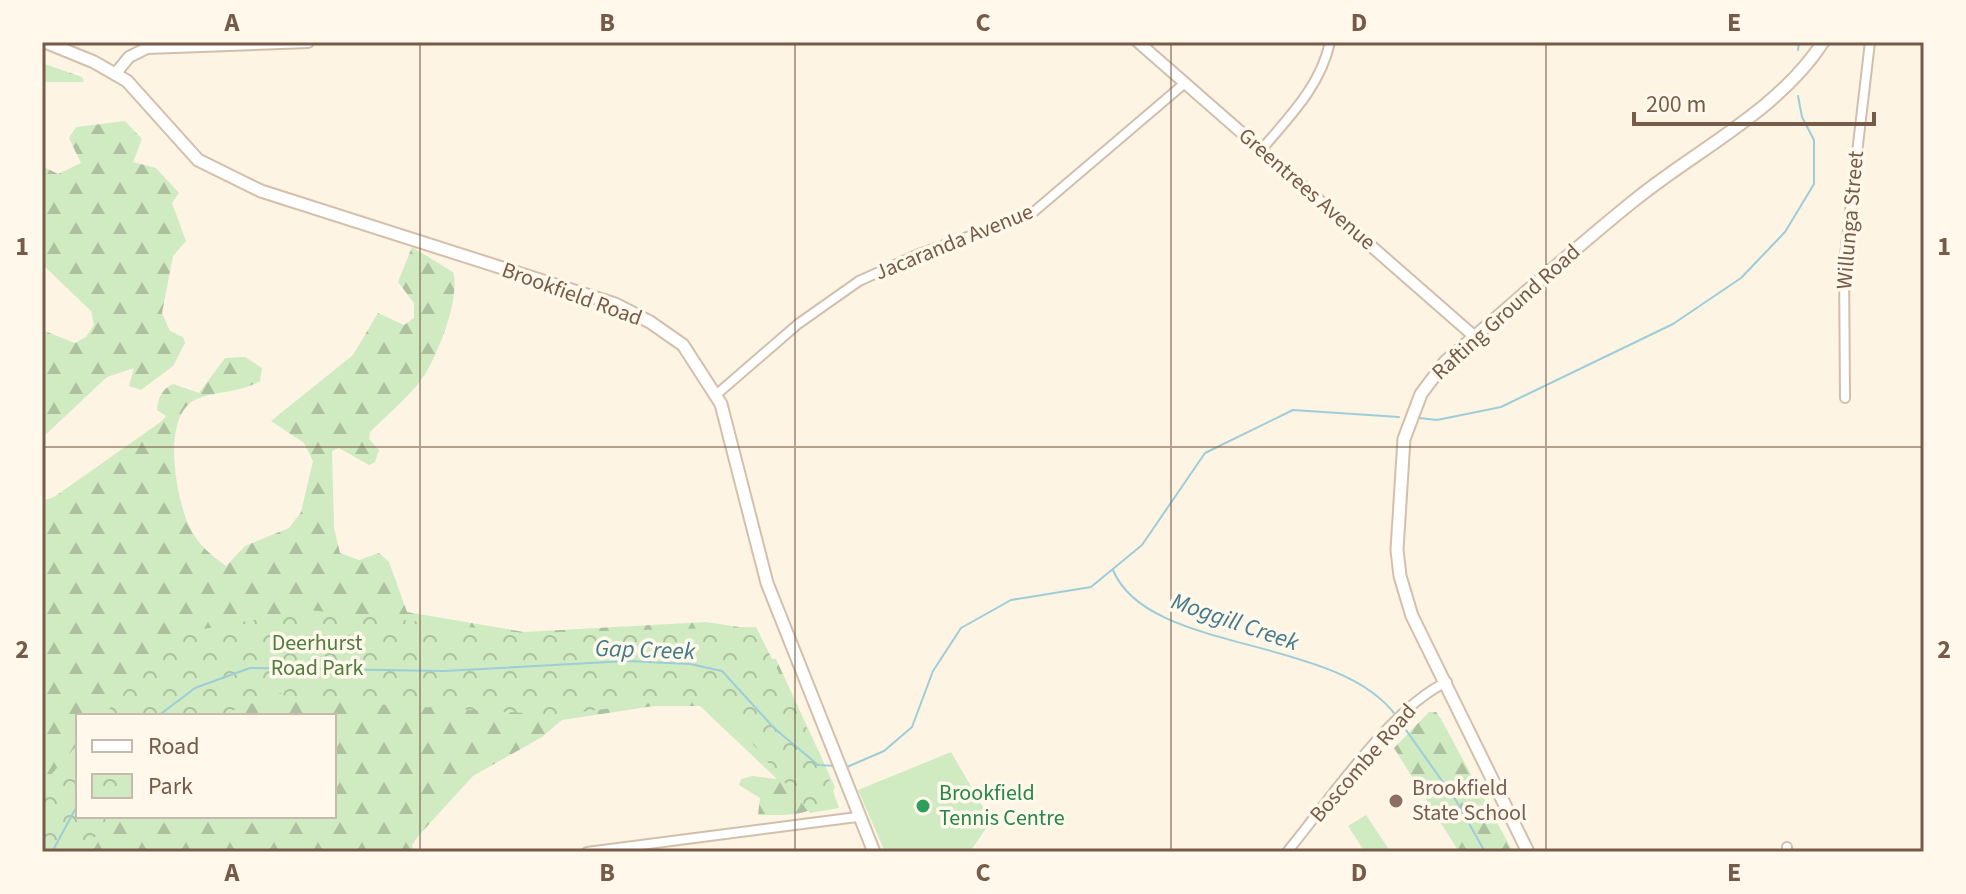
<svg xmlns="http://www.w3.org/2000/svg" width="1966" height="894" viewBox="0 0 1966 894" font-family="'Source Sans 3',sans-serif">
  <defs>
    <pattern id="forest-firs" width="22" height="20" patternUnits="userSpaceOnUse" patternTransform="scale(2)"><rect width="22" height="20" fill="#d0ebc2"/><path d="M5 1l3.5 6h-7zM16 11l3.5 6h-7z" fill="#adc1a0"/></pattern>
    <pattern id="park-crowns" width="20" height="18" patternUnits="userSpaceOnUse" patternTransform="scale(2)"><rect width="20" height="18" fill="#d0ebc2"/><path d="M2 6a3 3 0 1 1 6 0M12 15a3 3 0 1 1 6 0" fill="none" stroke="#adc1a0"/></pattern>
  </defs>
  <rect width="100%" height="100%" fill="#fdf4e4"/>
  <!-- grass -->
  <g fill="#d0ebc2">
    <path d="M 951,752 L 991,821 L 970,852 L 885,852 L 858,790 Z"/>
    <path d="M 1366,815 L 1388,848 L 1391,852 L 1365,852 L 1348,826 Z"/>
  </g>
  <!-- forest -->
  <g fill="url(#forest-firs)" fill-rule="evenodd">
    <path d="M 42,63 L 82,77 L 84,82 L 42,82 Z"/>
    <path d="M 125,121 L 142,139 L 133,162 L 156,168 L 179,193 L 172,203 L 186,241 L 173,256 L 162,313 L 170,331 L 183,337 L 185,343 L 173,366 L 141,390 L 129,386 L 134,368 L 107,377 L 42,438 L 42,330 L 75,343 L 86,337 L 94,325 L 91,311 L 42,264 L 42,166 L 58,174 L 81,163 L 69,138 L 76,127 Z"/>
    <path d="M 412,247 L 453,272 C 461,298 436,362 419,383 C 405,400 386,416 370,432 L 369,439 L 379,450 L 375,462 L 369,465 L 339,448 L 332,451 L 334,528 L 340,553 L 359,560 L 379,553 L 389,562 L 407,612 L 524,632 L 706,622 L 746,628 L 716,655 L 776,659 L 835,787 C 820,818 788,815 758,815 L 760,798 L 739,785 L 741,779 L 752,776 L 777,779 L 700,706 L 654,706 L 562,720 L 542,737 L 473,776 L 419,835 L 412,845 L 414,852 L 42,852 L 42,501 L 54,497 L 162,421 L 166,416 L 157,410 C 158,398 162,389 173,384 L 199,393 L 225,358 L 245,357 L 262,368 L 260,381 C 239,394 205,391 190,403 C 163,425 176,497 189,526 C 197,544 211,555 226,566 L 245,546 L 289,528 L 301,512 L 313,461 L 304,443 L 271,421 L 353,355 L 378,313 L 404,325 L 414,318 L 414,303 L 398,282 ZM 78,716 L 334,716 L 334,816 L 78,816 Z"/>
    <path d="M 1429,712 L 1436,712 L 1441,719 L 1513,852 L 1459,852 L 1394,748 Z"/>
  </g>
  <!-- park -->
  <g fill="url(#park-crowns)">
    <path d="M 309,610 L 525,633 L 756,627 L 822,759 L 839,808 L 810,813 L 712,695 L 558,715 L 289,699 L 281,693 L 217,716 L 103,716 L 176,634 Z"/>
    <path d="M 78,744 L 78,816 L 109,816 L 85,852 L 42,852 L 42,785 Z"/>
  </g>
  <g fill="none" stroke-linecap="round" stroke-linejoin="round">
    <!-- stream -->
    <g stroke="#9dcdd9" stroke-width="2">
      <path d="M 1798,50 L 1799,42"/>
      <path d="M 1419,418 L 1437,420 L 1501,407 L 1673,324 L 1741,278 L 1785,232 L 1814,184 L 1814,140 L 1802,117 L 1798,96"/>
      <path d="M 1113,570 C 1148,655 1338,634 1397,717"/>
      <path d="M 158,716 L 195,688 L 250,668 L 444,671 L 627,661 L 690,664 L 722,671 L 774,728 L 818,765 L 836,766"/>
      <path d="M 1401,723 L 1457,802 L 1485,852"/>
      <path d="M 847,767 L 884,751 L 912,727 L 933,671 L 961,628 L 1011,600 L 1091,587 L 1142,545 L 1205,453 L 1293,410 L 1399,417"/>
      <path d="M 52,852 L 78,804"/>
    </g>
    <!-- minor casing -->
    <g stroke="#d1bfac" stroke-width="12">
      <g id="minor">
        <path d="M 1262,149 C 1290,116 1321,85 1330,42"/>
        <path d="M 717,394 L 798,324 L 859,281 L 919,254 L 1030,215 L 1185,83"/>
        <path d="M 1845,398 L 1844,264 L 1870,42"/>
        <path d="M 587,852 L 857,817"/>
        <path d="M 1287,852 C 1326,805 1392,706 1447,682"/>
        <path d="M 1787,852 L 1787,847"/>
      </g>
    </g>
    <!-- tertiary casing -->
    <g stroke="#d1bfac" stroke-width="14">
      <g id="tertiary">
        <path d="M 1138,42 L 1475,337"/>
        <path d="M 116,73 L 129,57 L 147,48 L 308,42"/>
      </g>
    </g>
    <!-- secondary casing -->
    <g stroke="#d4bfaa" stroke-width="15">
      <g id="secondary">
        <path d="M 45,42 L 94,62 L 127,81 L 198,160 L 261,191 L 615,304 L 650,322 L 683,345 L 721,404 L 767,583 L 874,852"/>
        <path d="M 1528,852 L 1412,616 L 1400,576 L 1397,550 L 1404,439 L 1421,394 L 1445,362 C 1509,308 1571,251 1636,199 C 1698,149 1779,110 1823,42"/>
      </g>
    </g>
    <!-- minor -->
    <use href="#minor" stroke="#fff" stroke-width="8"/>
    <!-- tertiary -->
    <use href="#tertiary" stroke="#fff" stroke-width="10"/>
    <!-- secondary -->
    <use href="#secondary" stroke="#fff" stroke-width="11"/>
  </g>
  <!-- grid -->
  <path fill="none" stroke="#765b48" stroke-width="2" stroke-opacity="0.55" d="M 420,42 L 420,852M 795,42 L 795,852M 1171,42 L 1171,852M 1546,42 L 1546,852M 42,447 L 1924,447"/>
  <!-- markers -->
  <circle fill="#8d6e63" stroke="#fff8eb" stroke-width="3" cx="1396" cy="801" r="8"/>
  <circle fill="#2e9e5b" stroke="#fff8eb" stroke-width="3" cx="923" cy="806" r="8"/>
  <g text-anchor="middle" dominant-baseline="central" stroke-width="7" stroke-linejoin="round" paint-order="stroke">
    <!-- street labels -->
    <g font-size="22" fill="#765b48" stroke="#fff8eb">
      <text transform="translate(1307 189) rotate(41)">Greentrees Avenue</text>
      <text transform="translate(1850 220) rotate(-85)">Willunga Street</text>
      <text transform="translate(954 242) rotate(-22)">Jacaranda Avenue</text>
      <text transform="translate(572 294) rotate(20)">Brookfield Road</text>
      <text transform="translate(1506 312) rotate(-42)">Rafting Ground Road</text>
      <text transform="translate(1363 763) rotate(-49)">Boscombe Road</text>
    </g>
    <!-- park labels -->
    <g font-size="22" fill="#4f7d40" stroke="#fff8eb">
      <text x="317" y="643">Deerhurst<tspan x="317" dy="25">Road Park</tspan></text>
    </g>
    <!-- education labels -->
    <g font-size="22" fill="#785e54" stroke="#fff8eb" text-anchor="start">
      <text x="1412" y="788">Brookfield<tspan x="1412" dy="25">State School</tspan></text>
    </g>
    <!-- leisure labels -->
    <g font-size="22" fill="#27864d" stroke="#fff8eb" text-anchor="start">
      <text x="939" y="793">Brookfield<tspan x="939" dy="25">Tennis Centre</tspan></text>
    </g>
    <!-- water labels -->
    <g font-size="24" font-style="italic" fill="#417a8b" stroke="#fff8eb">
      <text transform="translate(1235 622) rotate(19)">Moggill Creek</text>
      <text transform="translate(645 650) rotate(2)">Gap Creek</text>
    </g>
  </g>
  <!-- border -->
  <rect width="1966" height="894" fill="none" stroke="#fff8eb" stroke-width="88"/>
  <!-- legend -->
  <rect x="76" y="714" width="260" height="104" fill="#fff8eb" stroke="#c8b9aa" stroke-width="2"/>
  <rect x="92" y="740" width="40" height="12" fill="#ffffff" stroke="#c8b9aa" stroke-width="2"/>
  <text x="148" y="754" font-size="24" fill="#765b48">Road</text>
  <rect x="92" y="774" width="40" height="24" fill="url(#park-crowns)" stroke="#c8b9aa" stroke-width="2"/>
  <text x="148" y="794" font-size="24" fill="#765b48">Park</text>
  <!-- scale -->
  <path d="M1634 112v12h240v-12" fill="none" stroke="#765b48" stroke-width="4"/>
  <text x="1646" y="112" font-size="24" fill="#765b48" stroke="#fff8eb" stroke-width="6" paint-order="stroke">200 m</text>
  <rect x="44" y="44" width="1878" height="806" fill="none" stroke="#765b48" stroke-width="3"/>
  <g font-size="26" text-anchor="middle" font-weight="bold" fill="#765b48">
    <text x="232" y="31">A</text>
    <text x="607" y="31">B</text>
    <text x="983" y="31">C</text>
    <text x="1359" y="31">D</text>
    <text x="1734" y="31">E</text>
    <text x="22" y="255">1</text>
    <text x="1944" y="255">1</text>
    <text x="22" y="658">2</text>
    <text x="1944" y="658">2</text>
    <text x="232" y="881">A</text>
    <text x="607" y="881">B</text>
    <text x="983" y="881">C</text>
    <text x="1359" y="881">D</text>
    <text x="1734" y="881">E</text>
  </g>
</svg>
